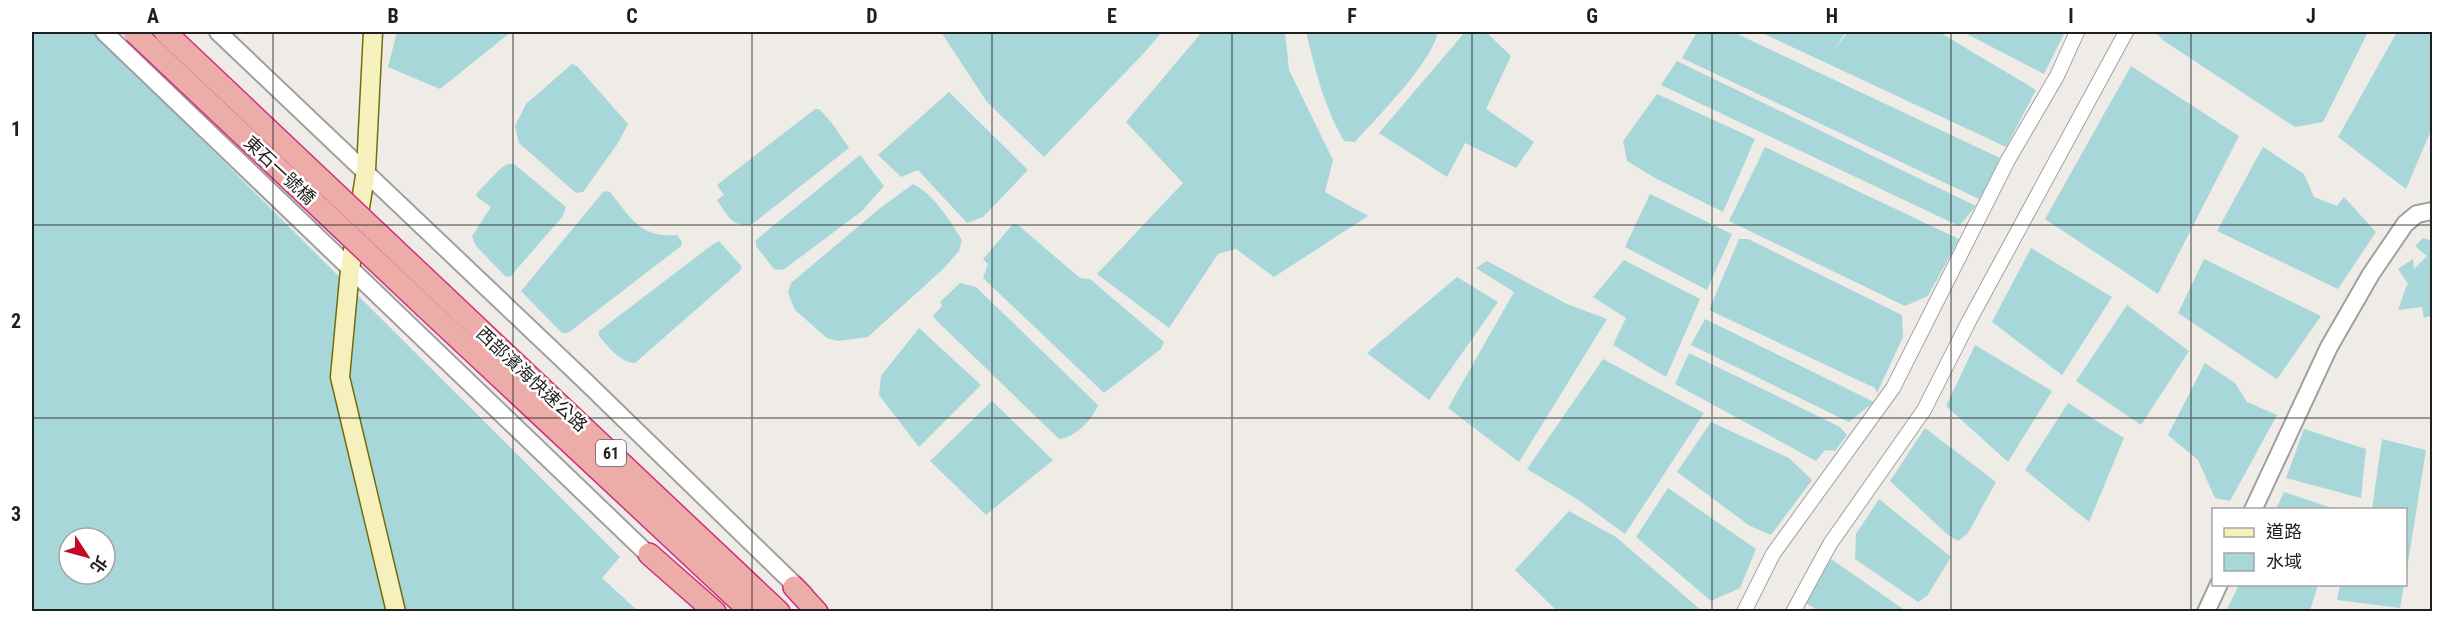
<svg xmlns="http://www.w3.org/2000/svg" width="2464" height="643" viewBox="0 0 2464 643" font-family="'Roboto Condensed','Noto Sans TC',sans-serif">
  <rect width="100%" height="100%" fill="#efebe6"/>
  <!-- water -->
  <g fill="#a8d7da" fill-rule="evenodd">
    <path d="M 32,32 L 93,32 L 105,43 L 620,557 L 602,578 L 638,611 L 32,611 ZM 69,538 L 105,538 L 105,574 L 69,574 Z"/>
    <path d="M 397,32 L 511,32 L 440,89 L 388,67 Z"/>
    <path d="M 941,32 L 1162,32 L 1144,53 L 1044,157 L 987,102 Z"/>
    <path d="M 1202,32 L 1285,32 L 1289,70 L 1333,160 L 1325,192 L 1368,216 L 1274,277 L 1236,249 L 1218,254 L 1169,328 L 1097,274 L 1183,183 L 1126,122 Z"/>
    <path d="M 1306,32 L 1364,33 L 1366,32 L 1438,32 C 1431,64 1378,116 1355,142 L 1344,141 C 1324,107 1315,69 1306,32 Z"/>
    <path d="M 1465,32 L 1486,32 L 1511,56 L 1486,109 L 1534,142 L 1516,168 L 1465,143 L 1447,177 L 1379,133 Z"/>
    <path d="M 1697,32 L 1733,32 L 2000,158 L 1981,200 L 1682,58 Z"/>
    <path d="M 1760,32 L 1846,32 L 1834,50 L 1848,32 L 1939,32 L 2036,90 L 2006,147 Z"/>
    <path d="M 1963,32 L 2065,32 L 2044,74 Z"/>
    <path d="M 2155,32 L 2368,32 L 2323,122 L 2295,127 L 2164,41 Z"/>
    <path d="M 2397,32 L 2432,32 L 2432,128 L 2406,189 L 2338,137 Z"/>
    <path d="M 1677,61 L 1976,206 L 1959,226 L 1661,85 Z"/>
    <path d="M 572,64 L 577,66 L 628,124 L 618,143 L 583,192 L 576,193 L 519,143 L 515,126 L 526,104 Z"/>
    <path d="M 2131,66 L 2239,136 L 2158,294 L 2045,219 Z"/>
    <path d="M 949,92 L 1028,170 L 983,217 L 967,223 L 918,170 L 901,177 L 878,155 Z"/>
    <path d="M 1657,94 L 1755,139 L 1723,212 L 1655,178 L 1627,161 L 1623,141 Z"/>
    <path d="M 815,109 L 819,109 L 832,123 L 849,148 L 751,225 C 732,227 727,215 717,200 L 724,195 L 717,185 Z"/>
    <path d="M 1765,147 L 1959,239 L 1928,296 L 1905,306 L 1729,221 Z"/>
    <path d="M 2263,147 L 2304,174 L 2314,197 L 2337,206 L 2344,197 L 2376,232 L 2338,289 L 2217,231 Z"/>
    <path d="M 860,155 L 884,186 L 862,211 L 783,270 L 774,269 L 756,246 L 756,240 Z"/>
    <path d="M 508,164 L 514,164 L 566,207 L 563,216 L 510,277 L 505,276 L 476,246 L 472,236 L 491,207 L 477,197 L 476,194 L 501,168 Z"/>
    <path d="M 913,184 C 935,195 949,220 962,240 L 959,251 L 943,269 L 868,337 L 838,341 L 827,338 L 795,310 L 788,293 L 791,283 L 879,209 Z"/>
    <path d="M 604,191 L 610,192 C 631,218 640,238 677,235 L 682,242 L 681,246 L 568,333 L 562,333 L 521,291 Z"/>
    <path d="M 1650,194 L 1732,234 L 1707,290 L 1625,247 Z"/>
    <path d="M 1013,224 L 1018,225 L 1080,278 L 1090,279 L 1164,342 L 1161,349 L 1104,393 L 983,278 L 988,264 L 983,259 Z"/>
    <path d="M 2423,238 L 2432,241 L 2432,315 L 2424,318 L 2422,307 L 2398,310 C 2402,301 2403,292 2408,284 L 2398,269 L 2413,259 L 2414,269 L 2427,256 L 2415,246 Z"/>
    <path d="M 1739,239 L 1748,239 L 1902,315 L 1903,337 L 1877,393 L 1875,388 L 1709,310 Z"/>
    <path d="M 719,241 L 742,267 L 740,271 L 635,363 C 620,363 608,346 599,336 L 599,331 L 712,245 Z"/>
    <path d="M 2031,248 L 2112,297 L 2062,375 L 1992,322 Z"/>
    <path d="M 2204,259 L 2321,316 L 2277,379 L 2178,313 Z"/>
    <path d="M 1624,260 L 1700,299 L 1666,377 L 1613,345 L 1626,318 L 1593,297 Z"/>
    <path d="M 1487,261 L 1567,304 L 1607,319 L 1519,462 L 1448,408 L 1514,292 L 1476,268 Z"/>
    <path d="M 1457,277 L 1498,302 L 1429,400 L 1367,353 Z"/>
    <path d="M 960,283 L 976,287 L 1098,405 C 1093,419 1075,438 1059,439 L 936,320 L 933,316 L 942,306 L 940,302 Z"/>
    <path d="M 2127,305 L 2189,351 L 2141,425 L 2076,381 Z"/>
    <path d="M 1705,319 L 1874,402 L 1849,422 L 1691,345 Z"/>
    <path d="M 919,328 L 981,385 L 919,447 L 879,395 L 881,376 Z"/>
    <path d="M 1975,345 L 2052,391 L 2008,462 L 1946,406 Z"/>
    <path d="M 1689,353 L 1840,427 L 1847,435 L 1835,451 L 1825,450 L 1816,461 L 1675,384 Z"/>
    <path d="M 1603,359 L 1704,413 L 1625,534 L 1577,499 L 1527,469 Z"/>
    <path d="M 2205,363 L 2235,383 L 2247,402 L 2277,415 L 2230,501 L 2215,498 L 2198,460 L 2168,435 Z"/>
    <path d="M 992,401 L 1053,460 L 986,515 L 930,461 Z"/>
    <path d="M 2068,403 L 2124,438 L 2089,522 L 2025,470 Z"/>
    <path d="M 1711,422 L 1789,458 L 1812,480 L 1771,535 L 1750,526 L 1677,472 Z"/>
    <path d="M 1925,428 L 1996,482 L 1968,533 L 1958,541 L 1948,535 L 1890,481 Z"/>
    <path d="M 2304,429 L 2366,449 L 2361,498 L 2286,478 Z"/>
    <path d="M 2382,439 L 2426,450 L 2406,575 L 2406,510 L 2372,509 Z"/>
    <path d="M 1668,488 L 1756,549 L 1740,588 L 1711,601 L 1636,537 Z"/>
    <path d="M 2284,492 L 2335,509 L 2276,509 Z"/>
    <path d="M 1879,499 L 1951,557 L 1927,596 L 1918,602 L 1855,559 L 1856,534 Z"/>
    <path d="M 1569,511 L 1616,537 L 1702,611 L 1557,611 L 1515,570 Z"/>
    <path d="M 1831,559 L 1906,611 L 1819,611 L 1806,603 Z"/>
    <path d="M 2239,585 L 2239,584 L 2318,585 L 2310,611 L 2226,611 Z"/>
    <path d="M 2340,585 L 2404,585 L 2400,608 L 2337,600 Z"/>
  </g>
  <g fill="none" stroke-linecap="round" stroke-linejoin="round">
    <!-- minor casing -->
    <g stroke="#a0a0a0" stroke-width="16">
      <g id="minor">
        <path d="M 1744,612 L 1773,554 L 1893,388 L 2008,160 L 2057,76 L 2077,32"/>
        <path d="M 1793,612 L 1830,544 L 1924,410 L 1969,321 L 2126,32"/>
      </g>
    </g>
    <!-- tertiary casing -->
    <g stroke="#a0a0a0" stroke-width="20">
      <g id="tertiary">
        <path d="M 104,32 L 657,563"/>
        <path d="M 218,32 L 583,379 L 804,594"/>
        <path d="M 2253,510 L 2329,347 L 2371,274 L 2405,224 L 2417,214 L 2432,211"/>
        <path d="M 2206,612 L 2219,584"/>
      </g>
    </g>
    <!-- secondary casing -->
    <g stroke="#716d0b" stroke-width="21">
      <path id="secondary" d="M 373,32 L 366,170 L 350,269 L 340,377 L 396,612"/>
    </g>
    <!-- trunk casing -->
    <g stroke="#d22e7f" stroke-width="24">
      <g id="trunk">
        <path d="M 442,294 L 779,612"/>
        <path d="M 426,308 L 751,612"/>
        <path d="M 649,554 L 715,612"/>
        <path d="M 794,587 L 817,612"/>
      </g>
    </g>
    <!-- minor -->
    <use href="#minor" stroke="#fff" stroke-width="14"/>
    <!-- tertiary -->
    <use href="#tertiary" stroke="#fff" stroke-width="16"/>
    <!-- secondary -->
    <use href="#secondary" stroke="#f6f0bd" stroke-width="18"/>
    <!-- trunk -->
    <use href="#trunk" stroke="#ecaca8" stroke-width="21"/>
    <!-- trunk-bridge casing -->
    <g stroke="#d22e7f" stroke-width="24" stroke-linecap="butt">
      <g id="trunk-bridge">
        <path d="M 134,32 L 426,308"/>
        <path d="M 165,32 L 442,294"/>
      </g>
    </g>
    <!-- trunk-bridge -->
    <use href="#trunk-bridge" stroke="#ecaca8" stroke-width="21"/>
  </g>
  <!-- grid -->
  <path fill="none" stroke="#1f1f1f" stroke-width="1.5" stroke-opacity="0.55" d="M 273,32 L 273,612M 513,32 L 513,612M 752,32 L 752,612M 992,32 L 992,612M 1232,32 L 1232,612M 1472,32 L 1472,612M 1712,32 L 1712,612M 1951,32 L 1951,612M 2191,32 L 2191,612M 32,225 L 2432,225M 32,418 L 2432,418"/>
  <g text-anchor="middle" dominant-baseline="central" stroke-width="5" stroke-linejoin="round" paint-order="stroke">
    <!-- shield labels -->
    <rect fill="#fff" stroke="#626262" stroke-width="1.5" x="596" y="440" width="30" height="26" rx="4.5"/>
    <g font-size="16" font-weight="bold" fill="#1f1f1f">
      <text x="611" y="453">61</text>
    </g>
    <!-- street labels -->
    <g font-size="18" fill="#1f1f1f" stroke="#fff">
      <text transform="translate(280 170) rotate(43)">東石一號橋</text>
      <text transform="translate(532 379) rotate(43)">西部濱海快速公路</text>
    </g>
  </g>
  <!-- border -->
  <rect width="2464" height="643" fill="none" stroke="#ffffff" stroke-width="66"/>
  <!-- legend -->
  <rect x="2212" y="508" width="195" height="78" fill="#ffffff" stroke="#a5a5a5" stroke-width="1.5"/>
  <rect x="2224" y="528" width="30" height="9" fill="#f6f0bd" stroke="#a5a5a5" stroke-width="1.5"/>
  <text x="2266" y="538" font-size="18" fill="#1f1f1f">道路</text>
  <rect x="2224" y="553" width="30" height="18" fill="#a8d7da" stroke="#a5a5a5" stroke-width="1.5"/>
  <text x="2266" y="568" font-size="18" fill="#1f1f1f">水域</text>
  <!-- north arrow -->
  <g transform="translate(87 556) rotate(126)"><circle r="28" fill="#ffffff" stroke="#a5a5a5" stroke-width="1.5"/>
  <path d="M0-4.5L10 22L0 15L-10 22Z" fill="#c30b27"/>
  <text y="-9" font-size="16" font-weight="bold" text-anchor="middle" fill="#1f1f1f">北</text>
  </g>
  <rect x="33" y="33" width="2398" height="577" fill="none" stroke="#1f1f1f" stroke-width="2"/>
  <g font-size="20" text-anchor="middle" font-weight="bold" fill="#1f1f1f">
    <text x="153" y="23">A</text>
    <text x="393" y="23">B</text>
    <text x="632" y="23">C</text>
    <text x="872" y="23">D</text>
    <text x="1112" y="23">E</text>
    <text x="1352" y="23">F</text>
    <text x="1592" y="23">G</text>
    <text x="1832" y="23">H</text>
    <text x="2071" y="23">I</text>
    <text x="2311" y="23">J</text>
    <text x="16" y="136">1</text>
    <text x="16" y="328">2</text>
    <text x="16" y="521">3</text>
  </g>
</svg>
